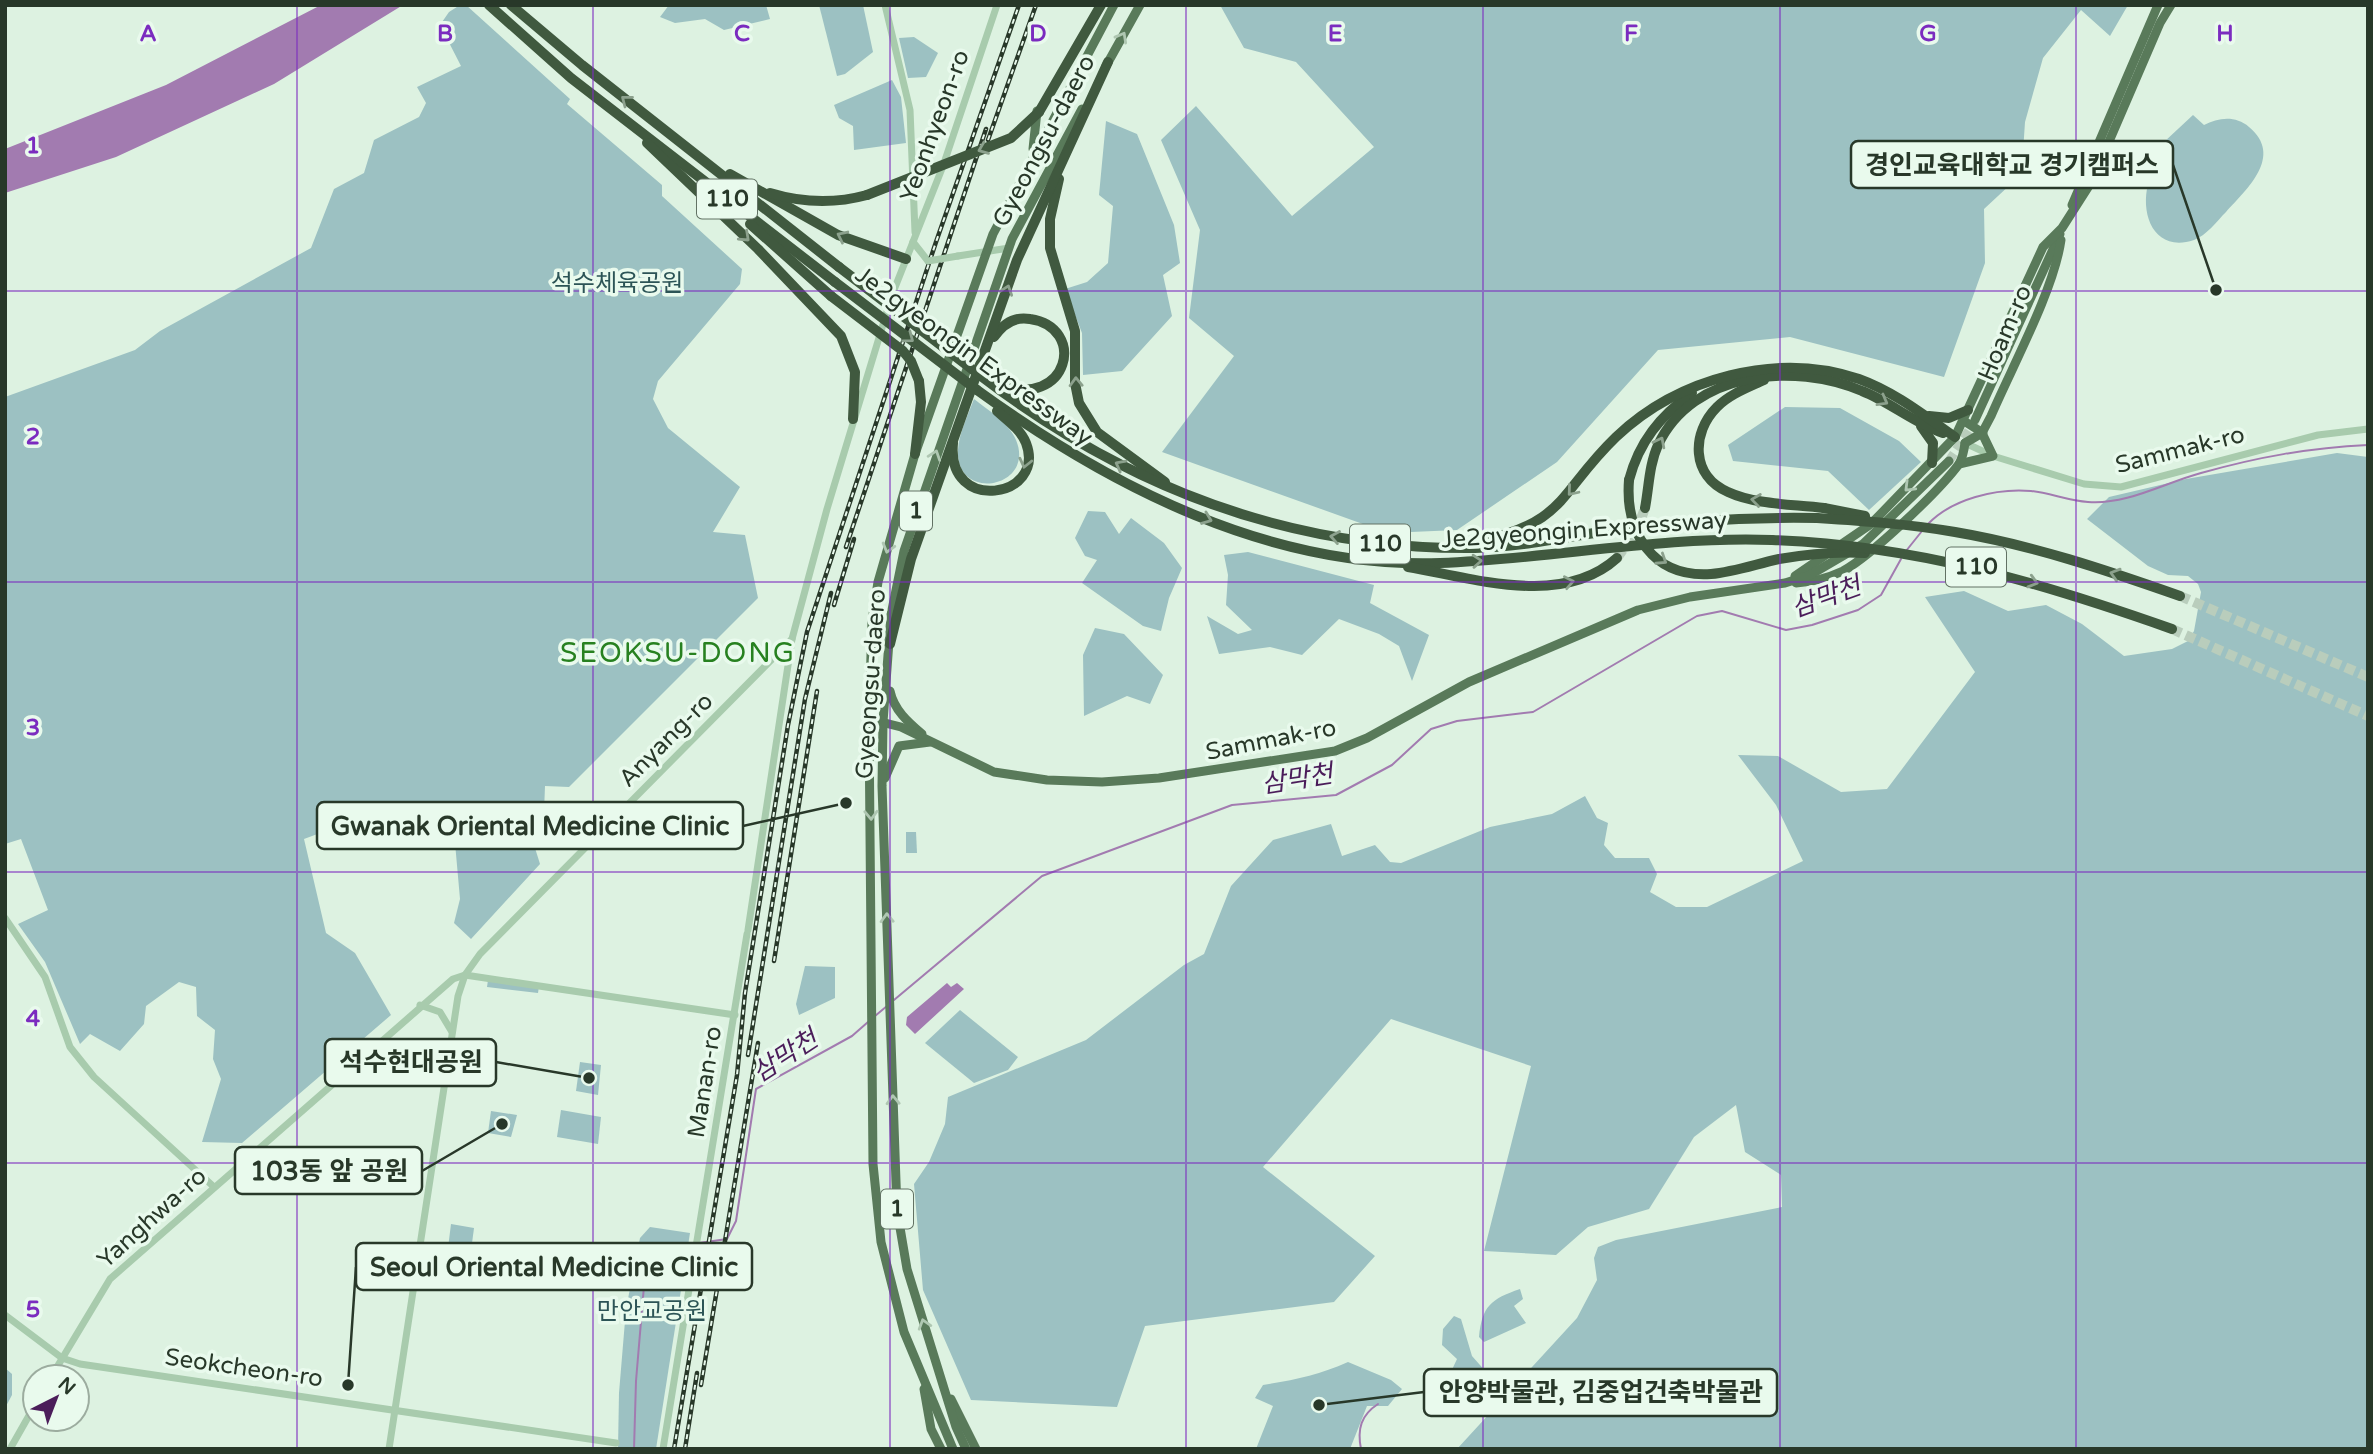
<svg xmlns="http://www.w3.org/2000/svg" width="2373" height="1454" viewBox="0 0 2373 1454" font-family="'Varela Round','Noto Sans KR',sans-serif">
  <rect width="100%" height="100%" fill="#ddf2e1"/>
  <!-- green -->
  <g fill="#9cc1c2">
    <path d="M 460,5 L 466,5 L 570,99 L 567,104 L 662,185 L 662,196 L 742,269 L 740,284 L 658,381 L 653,399 L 668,428 L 740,487 L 713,532 L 745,535 L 758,598 L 569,787 L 545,786 L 544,812 L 530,832 L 540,864 L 471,939 L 454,923 L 460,899 L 452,809 L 440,801 L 428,803 L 421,816 L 382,833 L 355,820 L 304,839 L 326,933 L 355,953 L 391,1015 L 242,1143 L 202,1142 L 221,1079 L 213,1059 L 215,1030 L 197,1016 L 196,987 L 179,982 L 146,1006 L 144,1024 L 120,1051 L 90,1034 L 80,1044 L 45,962 L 18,924 L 48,910 L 21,839 L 5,844 L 5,397 L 135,350 L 160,331 L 311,248 L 334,189 L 364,173 L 374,140 L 419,117 L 426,103 L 417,87 L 461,66 L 440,25 L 449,12 Z"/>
    <path d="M 669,5 L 766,5 L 770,19 L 724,30 L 705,19 L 675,23 L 660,17 Z"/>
    <path d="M 819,5 L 863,5 L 873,52 L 845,74 L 837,76 Z"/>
    <path d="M 1220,5 L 2128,5 L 2110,36 L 2081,10 L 2043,58 L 2025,122 L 2023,152 L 2012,183 L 1984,209 L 1985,263 L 1944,377 L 1790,337 L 1658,350 L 1557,462 L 1457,530 L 1388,533 L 1162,452 L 1234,356 L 1189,318 L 1200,230 L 1161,140 L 1196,106 L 1292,216 L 1374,147 L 1296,62 L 1244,48 Z"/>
    <path d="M 914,37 L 938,53 L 926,77 L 908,78 L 899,38 Z"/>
    <path d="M 892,80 L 901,97 L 906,143 L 854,150 L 853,126 L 839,118 L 834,105 Z"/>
    <path d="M 2193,115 L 2204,125 C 2218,118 2235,115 2249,127 C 2284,156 2247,189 2226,212 C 2216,222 2207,235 2194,240 C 2155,253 2140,216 2148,184 L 2138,175 L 2151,162 L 2149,156 Z"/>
    <path d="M 1106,121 L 1137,134 L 1174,225 L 1180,263 L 1163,275 L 1172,316 L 1122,371 L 1083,375 L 1082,333 L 1065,289 L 1087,282 L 1108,263 L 1113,206 L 1099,195 Z"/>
    <path d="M 974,399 C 988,410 1009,423 1016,440 C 1036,488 955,503 958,450 C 959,433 968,415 974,399 Z"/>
    <path d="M 1785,407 L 1840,408 L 1899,441 L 1921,462 L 1869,510 L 1828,471 L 1733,461 L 1728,445 Z"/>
    <path d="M 2337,453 L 2368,457 L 2368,1449 L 1457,1449 L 1577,1318 L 1597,1280 L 1594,1258 L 1598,1247 L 1616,1240 L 1782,1207 L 1781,1175 L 1745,1152 L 1736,1105 L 1694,1137 L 1649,1209 L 1588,1227 L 1556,1255 L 1484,1251 L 1531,1066 L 1391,1019 L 1263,1167 L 1375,1256 L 1334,1302 L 1145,1326 L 1117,1407 L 971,1400 L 923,1290 L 914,1184 L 929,1162 L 945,1124 L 948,1097 L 1086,1040 L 1184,965 L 1204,954 L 1231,886 L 1273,840 L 1331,824 L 1342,856 L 1375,845 L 1390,862 L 1401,863 L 1490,827 L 1552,814 L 1585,796 L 1597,818 L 1608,823 L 1604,845 L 1615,858 L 1649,858 L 1657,874 L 1650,892 L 1676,907 L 1707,907 L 1803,861 L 1776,805 L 1738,755 L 1778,756 L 1841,792 L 1887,789 L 1975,672 L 1925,597 L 1964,591 L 2008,611 L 2046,605 L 2082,624 L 2124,656 L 2172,649 L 2188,641 L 2194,631 L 2201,592 L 2198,584 L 2188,576 L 2168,575 L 2148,566 L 2087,519 L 2109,497 L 2186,479 Z"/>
    <path d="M 1088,511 L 1105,512 L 1119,534 L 1131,518 L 1164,543 L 1182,568 L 1169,598 L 1161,631 L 1143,626 L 1082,583 L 1097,560 L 1085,556 L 1075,538 Z"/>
    <path d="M 1248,552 L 1374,585 L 1370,603 L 1429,635 L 1412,681 L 1399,646 L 1379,634 L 1339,619 L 1302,655 L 1270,647 L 1219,654 L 1207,616 L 1238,634 L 1252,630 L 1226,605 L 1228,575 L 1224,555 Z"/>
    <path d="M 1095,628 L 1124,634 L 1163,675 L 1150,704 L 1127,696 L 1084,716 L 1083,655 Z"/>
    <path d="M 906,832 L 916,832 L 917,853 L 906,853 Z"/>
    <path d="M 805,966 L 835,967 L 835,998 L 799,1015 L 796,1004 Z"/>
    <path d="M 488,980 L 539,986 L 538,993 L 487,987 Z"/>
    <path d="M 960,1010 L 1018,1057 L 1008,1070 L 974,1083 L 925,1043 Z"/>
    <path d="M 580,1062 L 601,1065 L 598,1095 L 576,1091 Z"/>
    <path d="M 561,1110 L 601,1117 L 598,1144 L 557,1137 Z"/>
    <path d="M 491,1111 L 517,1115 L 511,1137 L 488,1133 Z"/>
    <path d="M 451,1224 L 474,1228 L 471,1251 L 448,1248 Z"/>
    <path d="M 650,1227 L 690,1233 L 656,1449 L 618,1449 L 619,1393 L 626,1309 L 640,1238 Z"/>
    <path d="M 1520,1289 L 1523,1299 L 1514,1306 L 1526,1323 L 1484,1342 L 1479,1337 C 1482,1306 1491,1299 1520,1289 Z"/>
    <path d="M 1454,1316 L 1461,1319 L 1472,1356 L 1487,1373 L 1472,1391 L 1450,1374 L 1457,1359 L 1442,1345 L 1443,1329 Z"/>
    <path d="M 1348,1362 L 1391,1380 L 1402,1389 L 1388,1406 L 1367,1406 L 1350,1449 L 1256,1449 L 1273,1406 L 1255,1398 L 1263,1385 C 1294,1380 1319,1375 1348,1362 Z"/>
    <path d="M 5,1368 L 12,1374 L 12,1395 L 5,1408 Z"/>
  </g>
  <!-- water -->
  <g fill="#a27bb0">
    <path d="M 321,5 L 403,5 L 274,84 L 116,157 L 5,193 L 5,149 L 166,85 Z"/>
    <path d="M 947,983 L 951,987 L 957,983 L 964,989 L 915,1034 L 906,1025 L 907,1017 Z"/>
  </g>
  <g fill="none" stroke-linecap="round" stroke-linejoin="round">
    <!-- stream -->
    <g stroke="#a27bb0" stroke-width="2">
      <path d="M 1928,524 C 1952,499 1996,488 2031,491 C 2050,493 2069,501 2088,502 C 2127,505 2164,483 2201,473 C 2258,457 2308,448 2368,445"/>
      <path d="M 1906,551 L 1922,531"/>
      <path d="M 894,1000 L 1042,876 L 1232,805 L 1336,795 L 1392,765 L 1431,729 L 1457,721 L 1533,712 L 1697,616 L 1722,611 L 1786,630 L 1812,625 L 1858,610 L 1881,595 L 1901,559"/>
      <path d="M 875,1016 L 887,1006"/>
      <path d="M 699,1243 L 727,1239 L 736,1221 L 756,1089 L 852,1036 L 868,1022"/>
      <path d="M 634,1449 L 636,1381 L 646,1262 L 658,1250 L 694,1244"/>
      <path d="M 1361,1449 C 1357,1429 1361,1415 1378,1404"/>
    </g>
    <!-- major-tunnel -->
    <path stroke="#b9cdbc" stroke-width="9" stroke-dasharray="9 4.5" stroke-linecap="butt" d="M 1949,461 L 1975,421"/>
    <!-- highway-tunnel -->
    <g stroke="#b9cdbc" stroke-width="10" stroke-dasharray="10 5" stroke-linecap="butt">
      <path d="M 1617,558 L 1637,530 L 1645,508"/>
      <path d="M 2180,596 L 2368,677"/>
      <path d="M 2172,629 L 2368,716"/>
    </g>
    <!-- minor -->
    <g stroke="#a8cbad" stroke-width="7">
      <path d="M 885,5 L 910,110 L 915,232"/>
      <path d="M 913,242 L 928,261"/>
      <path d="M 958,256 L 1009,248"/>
      <path d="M 1965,443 L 1993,456 L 2084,484 L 2121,487 L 2318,435 L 2368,429"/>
      <path d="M 5,918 L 45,977 L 70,1047 L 94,1077 L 214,1187"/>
      <path d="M 748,930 L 792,639"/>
      <path d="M 420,1005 L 440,1012 L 452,1032"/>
      <path d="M 5,1315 L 62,1358 L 80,1364 L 616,1443"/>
      <path d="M 51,1377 L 110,1279 L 453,979 L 465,975 L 735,1015"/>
      <path d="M 10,1449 L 35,1405"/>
      <path d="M 389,1449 L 458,996 L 465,975 L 480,954 L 792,639 L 827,509 L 892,295 L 943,166 L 997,5"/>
      <path d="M 663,1449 L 747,934"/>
    </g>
    <!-- major -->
    <g stroke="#597a5a" stroke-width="9">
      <path d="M 1106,66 L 1140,5"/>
      <path d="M 1033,149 L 1037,111"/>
      <path d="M 2072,205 L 2158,5"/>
      <path d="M 1975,420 L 2060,234"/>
      <path d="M 1964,421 L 1983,433"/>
      <path d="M 1965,443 L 1982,433 L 1991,416 C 2012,367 2054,290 2061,240"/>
      <path d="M 1959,464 L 1993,456 L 1982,433"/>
      <path d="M 1795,576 L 1871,524 L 1955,437 L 2043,247 L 2062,228 L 2092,181 L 2160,23 L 2171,5"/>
      <path d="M 1796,583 C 1812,582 1828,578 1843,571 C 1872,555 1939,491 1959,464 C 1963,457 1964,451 1965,443"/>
      <path d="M 890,691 C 894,710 908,722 922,734"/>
      <path d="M 881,722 L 901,727 L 994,772 L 1047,780 L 1102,782 L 1159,778 L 1335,751 L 1367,738 L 1469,682 L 1638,610 L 1690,597 L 1785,583 L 1810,575 L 1863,544 L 1949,461"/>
      <path d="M 885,778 L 899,746 L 930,742"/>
      <path d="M 924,1389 L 931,1429 L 941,1449"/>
      <path d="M 951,1399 L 976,1449"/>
      <path d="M 953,1449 L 904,1332 L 881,1242 L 873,1164 L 869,723 L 872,621 L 878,582 L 915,454 L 993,234 L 1114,5"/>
      <path d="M 966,1449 L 956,1427 L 907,1269 L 897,1210 L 882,786 L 883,722 L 891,615 L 904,551 L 1012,239 L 1082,109"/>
    </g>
    <!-- highway -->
    <g stroke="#40593f" stroke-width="10">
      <path d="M 489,5 L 571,78 L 835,282"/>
      <path d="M 511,5 L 582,65 L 839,267"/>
      <path d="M 1039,112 L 1101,5"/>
      <path d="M 647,143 L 758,249 L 841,336 L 855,372 L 853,419"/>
      <path d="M 730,174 L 838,235 L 906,259"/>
      <path d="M 1059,179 L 1050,219 L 1050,248 L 1075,331 L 1075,383 L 1079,403 L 1097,432 L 1165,482"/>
      <path d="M 770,193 C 803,203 834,204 867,195"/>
      <path d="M 750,224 L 831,296"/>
      <path d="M 994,337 C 1003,324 1014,316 1030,319 C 1087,327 1070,410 998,385"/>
      <path d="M 981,376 C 1127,488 1291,550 1475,548 C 1524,547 1574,535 1622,529 C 1687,520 1751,517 1817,518"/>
      <path d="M 1764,380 C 1747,388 1730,394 1717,407 C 1691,433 1691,476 1728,492 C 1756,505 1793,504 1824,508"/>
      <path d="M 977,390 C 1111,487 1270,569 1440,563 C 1551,559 1660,536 1772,540"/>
      <path d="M 1929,416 L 1949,418 L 1968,410"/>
      <path d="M 1921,426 L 1933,443 L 1932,463"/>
      <path d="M 953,443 C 946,515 1047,498 1026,443 C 1021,430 1007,420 997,411"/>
      <path d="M 915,454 L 921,402 L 919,381"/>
      <path d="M 1629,480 C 1639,442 1660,416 1692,393"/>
      <path d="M 1645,508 C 1649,487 1649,465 1658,445 C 1693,371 1794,362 1862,391 C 1890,402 1914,423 1943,433"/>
      <path d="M 1476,542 C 1567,523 1558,493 1616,437 C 1678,378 1777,351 1859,379 C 1895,392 1925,416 1955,437"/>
      <path d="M 1408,567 C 1473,578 1562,608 1617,558"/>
      <path d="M 890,644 L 911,559 L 1017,260 L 1108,62"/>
    </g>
    <!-- rail casing -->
    <g stroke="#283829" stroke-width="4.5">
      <g id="rail">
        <path d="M 988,140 L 1036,5"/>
        <path d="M 846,547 L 986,129"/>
        <path d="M 834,605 L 854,539"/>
        <path d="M 774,961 L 817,691"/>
        <path d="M 748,1055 L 805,699 L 831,593"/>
        <path d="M 701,1385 L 758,1043"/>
        <path d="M 674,1449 L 737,1075 L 745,993 L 788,725 L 807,632 L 936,242 L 1019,5"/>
        <path d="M 685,1449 L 697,1373"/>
      </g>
    </g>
    <!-- rail -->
    <use href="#rail" stroke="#e9faed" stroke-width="2" stroke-dasharray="5" stroke-linecap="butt"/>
    <!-- minor-bridge -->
    <path stroke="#a8cbad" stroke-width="7" d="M 928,261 L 958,256"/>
    <!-- highway-bridge -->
    <g stroke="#40593f" stroke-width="10">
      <path d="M 867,195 L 1011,138 L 1039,112"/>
      <path d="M 839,267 L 981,376"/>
      <path d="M 835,282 L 977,390"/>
      <path d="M 831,296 L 903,351 L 911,361 L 919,381"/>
      <path d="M 1629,480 C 1625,532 1652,578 1711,574 C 1734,572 1756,564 1779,559 C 1807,554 1836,551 1865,553"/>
      <path d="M 1824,508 L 1865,516"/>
      <path d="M 1817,518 C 1863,521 1909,524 1955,532 C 2032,545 2106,570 2180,596"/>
      <path d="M 1772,540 C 1915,545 2039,582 2172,629"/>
    </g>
  </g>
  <!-- one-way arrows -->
  <defs><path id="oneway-chevron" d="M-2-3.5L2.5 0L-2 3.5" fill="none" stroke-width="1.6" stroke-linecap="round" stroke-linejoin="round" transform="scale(1.75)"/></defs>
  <g stroke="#afc7b2">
    <use href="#oneway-chevron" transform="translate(1122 37) rotate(-61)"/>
    <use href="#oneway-chevron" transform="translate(935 455) rotate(-71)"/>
    <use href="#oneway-chevron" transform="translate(1909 487) rotate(135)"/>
    <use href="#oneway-chevron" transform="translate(888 548) rotate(106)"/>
    <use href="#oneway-chevron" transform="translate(871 815) rotate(88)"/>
    <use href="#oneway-chevron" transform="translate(887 918) rotate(-92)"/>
    <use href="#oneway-chevron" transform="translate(893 1100) rotate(-92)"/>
    <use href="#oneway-chevron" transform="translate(924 1324) rotate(-107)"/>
  </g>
  <g stroke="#8ca18d">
    <use href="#oneway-chevron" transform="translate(626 100) rotate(-142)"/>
    <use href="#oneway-chevron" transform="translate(983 149) rotate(158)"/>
    <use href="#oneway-chevron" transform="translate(842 236) rotate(-154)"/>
    <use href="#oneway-chevron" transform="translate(745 237) rotate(43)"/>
    <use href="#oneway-chevron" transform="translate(1007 290) rotate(-71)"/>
    <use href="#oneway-chevron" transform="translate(909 338) rotate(37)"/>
    <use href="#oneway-chevron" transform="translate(1076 382) rotate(-92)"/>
    <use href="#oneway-chevron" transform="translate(1883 401) rotate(29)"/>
    <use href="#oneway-chevron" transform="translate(1660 442) rotate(-63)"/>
    <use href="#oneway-chevron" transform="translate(1025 463) rotate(103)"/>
    <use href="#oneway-chevron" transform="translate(1120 465) rotate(-152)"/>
    <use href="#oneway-chevron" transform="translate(1572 491) rotate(130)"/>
    <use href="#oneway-chevron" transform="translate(1756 500) rotate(-172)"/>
    <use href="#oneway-chevron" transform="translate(1207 519) rotate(21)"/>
    <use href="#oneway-chevron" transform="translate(1335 537) rotate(-170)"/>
    <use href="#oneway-chevron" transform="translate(1662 560) rotate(33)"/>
    <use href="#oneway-chevron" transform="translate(1477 561) rotate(-4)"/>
    <use href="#oneway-chevron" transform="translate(2115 574) rotate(-163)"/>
    <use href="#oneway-chevron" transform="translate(1569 582) rotate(-11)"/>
    <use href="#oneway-chevron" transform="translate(2033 582) rotate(16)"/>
  </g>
  <!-- grid -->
  <path fill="none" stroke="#7b2cbf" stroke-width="2" stroke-opacity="0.55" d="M 297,5 L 297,1449M 593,5 L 593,1449M 890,5 L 890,1449M 1186,5 L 1186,1449M 1483,5 L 1483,1449M 1780,5 L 1780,1449M 2076,5 L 2076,1449M 5,291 L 2368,291M 5,582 L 2368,582M 5,872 L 2368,872M 5,1163 L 2368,1163"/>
  <g text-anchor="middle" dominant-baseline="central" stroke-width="7" stroke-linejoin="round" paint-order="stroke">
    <!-- shield labels -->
    <g fill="#e9faed" stroke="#627264" stroke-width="2">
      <rect x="697" y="179.5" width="60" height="39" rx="5"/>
      <rect x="900" y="491.5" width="32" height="39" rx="5"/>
      <rect x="1350" y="524.5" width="60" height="39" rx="5"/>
      <rect x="1946" y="547.5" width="60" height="39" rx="5"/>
      <rect x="881" y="1189.5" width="32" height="39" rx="5"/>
    </g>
    <g font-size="23" font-weight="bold" fill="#283829">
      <text x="727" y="199">110</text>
      <text x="916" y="511">1</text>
      <text x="1380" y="544">110</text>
      <text x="1976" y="567">110</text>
      <text x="897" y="1209">1</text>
    </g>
    <!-- street labels -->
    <g font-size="24" fill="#283829" stroke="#e9faed">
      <text transform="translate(935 126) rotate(-70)">Yeonhyeon-ro</text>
      <text transform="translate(1044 141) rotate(-62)">Gyeongsu-daero</text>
      <text transform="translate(2005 333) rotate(-67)">Hoam-ro</text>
      <text transform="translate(974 356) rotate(36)">Je2gyeongin Expressway</text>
      <text transform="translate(2180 450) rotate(-14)">Sammak-ro</text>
      <text transform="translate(1584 530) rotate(-4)">Je2gyeongin Expressway</text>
      <text transform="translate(871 684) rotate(-86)">Gyeongsu-daero</text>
      <text transform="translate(666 740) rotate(-45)">Anyang-ro</text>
      <text transform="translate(1271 740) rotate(-11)">Sammak-ro</text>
      <text transform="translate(705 1082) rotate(-81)">Manan-ro</text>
      <text transform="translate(152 1218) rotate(-42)">Yanghwa-ro</text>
      <text transform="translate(244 1368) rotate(8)">Seokcheon-ro</text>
    </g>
    <!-- park labels -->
    <g font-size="24" fill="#2c5456" stroke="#e9faed">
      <text x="617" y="283">석수체육공원</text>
      <text x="652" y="1311">만안교공원</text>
    </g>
    <!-- water labels -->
    <g font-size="26" font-style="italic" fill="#4b1d5a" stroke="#e9faed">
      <text transform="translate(1826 597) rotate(-20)">삼막천</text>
      <text transform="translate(1297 779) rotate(-9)">삼막천</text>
      <text transform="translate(785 1056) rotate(-33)">삼막천</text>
    </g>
    <!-- quarter labels -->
    <g font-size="28" letter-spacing="2" fill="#278120" stroke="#e9faed">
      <text x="678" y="653">SEOKSU-DONG</text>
    </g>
  </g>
  <g font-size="23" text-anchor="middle" font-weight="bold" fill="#7b2cbf" stroke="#e9faed" stroke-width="7" stroke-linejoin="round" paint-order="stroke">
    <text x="148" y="41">A</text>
    <text x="445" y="41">B</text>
    <text x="742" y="41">C</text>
    <text x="1038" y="41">D</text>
    <text x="1335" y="41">E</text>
    <text x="1631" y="41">F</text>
    <text x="1928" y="41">G</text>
    <text x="2225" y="41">H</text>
    <text x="33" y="153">1</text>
    <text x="33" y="444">2</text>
    <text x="33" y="735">3</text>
    <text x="33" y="1026">4</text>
    <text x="33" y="1317">5</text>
  </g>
  <!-- callouts -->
  <path fill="none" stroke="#283829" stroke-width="2.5" d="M2216 290L2173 165M846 803L743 826M589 1078L496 1062M502 1124L422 1171M348 1385L356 1267M1319 1405L1424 1392"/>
  <g fill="#283829" stroke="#e9faed" stroke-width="2.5">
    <circle cx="2216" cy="290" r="7"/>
    <circle cx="846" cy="803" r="7"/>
    <circle cx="589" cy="1078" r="7"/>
    <circle cx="502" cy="1124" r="7"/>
    <circle cx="348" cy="1385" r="7"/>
    <circle cx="1319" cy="1405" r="7"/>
  </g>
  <g fill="#e9faed" stroke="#283829" stroke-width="2.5">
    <rect x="1851" y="141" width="322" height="47" rx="7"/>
    <rect x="317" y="802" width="426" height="47" rx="7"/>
    <rect x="325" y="1039" width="171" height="47" rx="7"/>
    <rect x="235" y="1147" width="187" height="47" rx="7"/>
    <rect x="356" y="1243" width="396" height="47" rx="7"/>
    <rect x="1424" y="1369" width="353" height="47" rx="7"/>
  </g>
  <g font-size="26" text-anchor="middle" font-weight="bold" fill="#283829">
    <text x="2012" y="174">경인교육대학교 경기캠퍼스</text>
    <text x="530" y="835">Gwanak Oriental Medicine Clinic</text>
    <text x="411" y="1071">석수현대공원</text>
    <text x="329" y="1180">103동 앞 공원</text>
    <text x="554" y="1276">Seoul Oriental Medicine Clinic</text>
    <text x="1601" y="1401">안양박물관, 김중업건축박물관</text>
  </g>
  <!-- border -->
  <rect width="2373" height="1454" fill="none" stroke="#283829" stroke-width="14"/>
  <!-- north arrow -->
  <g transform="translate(56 1398) rotate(42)"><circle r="33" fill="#e9faed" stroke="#9cac9f" stroke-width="2"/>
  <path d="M0-5L12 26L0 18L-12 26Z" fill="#4b1d5a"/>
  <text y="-10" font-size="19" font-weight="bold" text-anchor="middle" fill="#283829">N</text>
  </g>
</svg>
